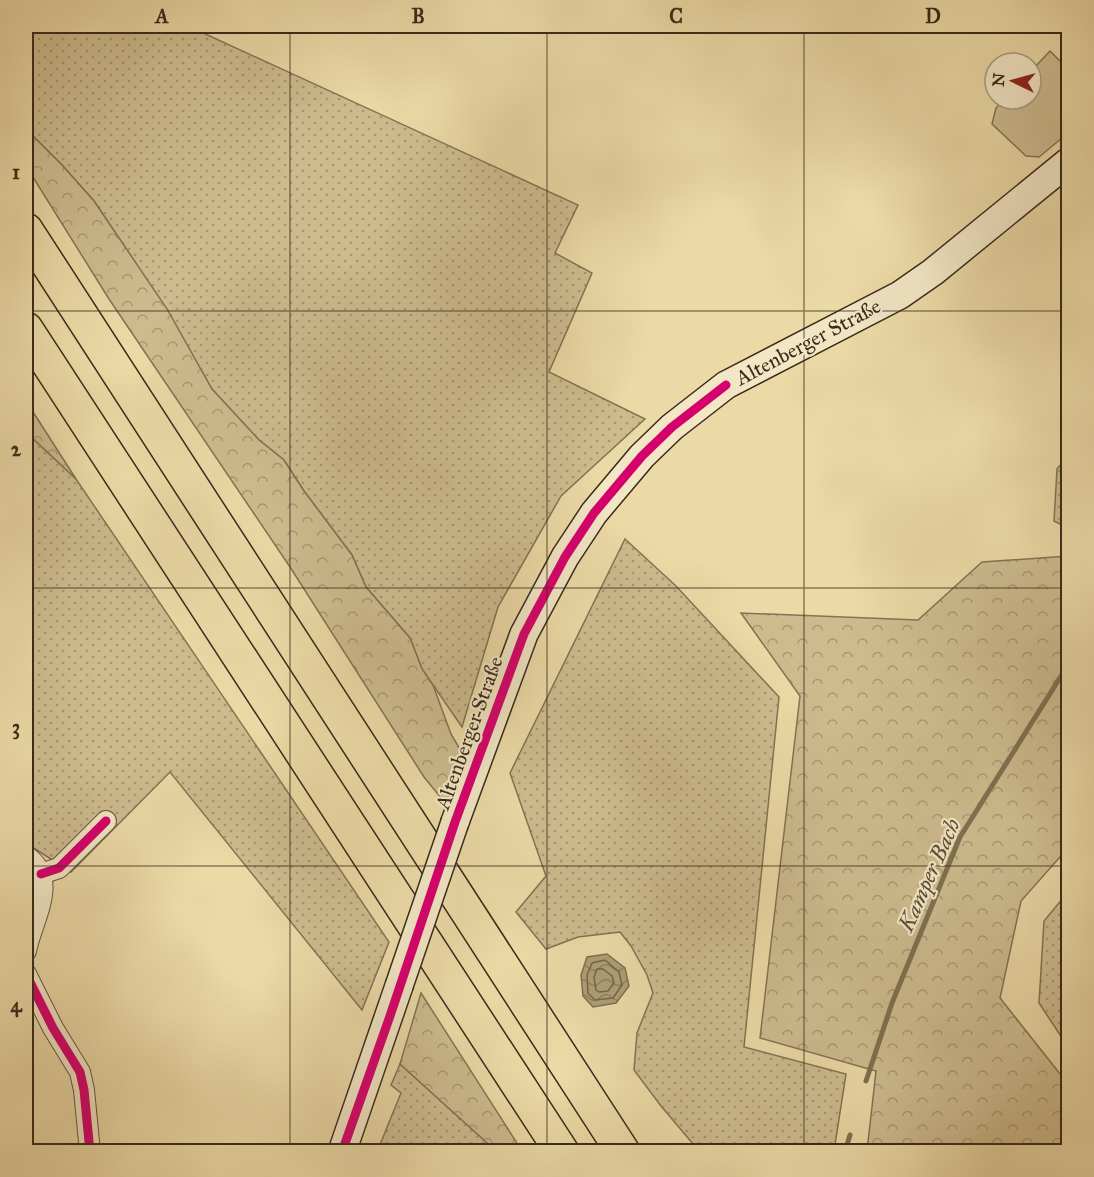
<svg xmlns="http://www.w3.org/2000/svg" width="1094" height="1177" viewBox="0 0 1094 1177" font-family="'IM FELL Great Primer',serif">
  <defs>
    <pattern id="grass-dots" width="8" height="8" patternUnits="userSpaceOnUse" patternTransform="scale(1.5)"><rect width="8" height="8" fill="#cdbb8e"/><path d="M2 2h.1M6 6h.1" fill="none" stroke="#a79873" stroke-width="1.8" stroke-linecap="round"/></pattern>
    <pattern id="forest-crowns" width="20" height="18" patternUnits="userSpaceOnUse" patternTransform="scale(1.5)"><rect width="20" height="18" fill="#cdbb8e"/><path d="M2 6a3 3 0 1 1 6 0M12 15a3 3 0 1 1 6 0" fill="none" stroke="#a79873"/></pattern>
    <pattern id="water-waves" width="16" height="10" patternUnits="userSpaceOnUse" patternTransform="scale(1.5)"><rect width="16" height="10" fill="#ae9e76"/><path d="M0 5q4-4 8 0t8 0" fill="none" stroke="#8f8160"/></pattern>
  </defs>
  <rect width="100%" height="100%" fill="#ebd9a6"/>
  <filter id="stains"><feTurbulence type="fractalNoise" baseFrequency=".00333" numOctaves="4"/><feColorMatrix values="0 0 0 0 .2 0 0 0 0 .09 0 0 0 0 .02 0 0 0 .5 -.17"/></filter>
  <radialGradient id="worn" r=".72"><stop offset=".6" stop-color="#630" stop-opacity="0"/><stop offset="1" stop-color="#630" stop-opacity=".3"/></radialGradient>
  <!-- grass -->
  <g fill="url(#grass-dots)" stroke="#827354" stroke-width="1.5">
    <path d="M 26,26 L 188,26 L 578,205 L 555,253 L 592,273 L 549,372 L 645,419 L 561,496 L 498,607 L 462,727 L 422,669 L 410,638 L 366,587 L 352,555 L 304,491 L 284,460 L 259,440 L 212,389 L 135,262 L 94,201 L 62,165 L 26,129 Z"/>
    <path d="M 26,432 L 76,479 L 389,942 L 362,1010 L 170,772 L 71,872 L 26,843 Z"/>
    <path d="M 1068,456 L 1068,528 L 1054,521 L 1057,469 Z"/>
    <path d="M 625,539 L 676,586 L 779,697 L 744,1047 L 846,1074 L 834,1151 L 699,1151 L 661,1106 L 634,1070 L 637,1033 L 653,993 L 647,975 L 631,946 L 620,932 L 578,937 L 546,949 L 516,912 L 546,876 L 510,773 Z"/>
    <path d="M 1068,892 L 1068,1047 L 1039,1003 L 1044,921 Z"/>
    <path d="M 400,1064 L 494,1149 L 496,1151 L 377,1152 L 401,1093 L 391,1085 Z"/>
  </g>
  <!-- forest -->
  <g fill="url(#forest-crowns)" stroke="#827354" stroke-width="1.5">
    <path d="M 26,129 L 62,165 L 94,201 L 167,309 L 212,389 L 259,440 L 284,460 L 304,491 L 352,555 L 366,587 L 410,638 L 422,669 L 433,685 L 451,734 L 461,751 L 446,804 L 424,777 L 290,567 L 109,299 L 26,166 Z"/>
    <path d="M 26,401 L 76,479 L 26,432 Z"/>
    <path d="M 1068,556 L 1068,848 L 1021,901 L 1000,998 L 1068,1084 L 1068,1151 L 867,1151 L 876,1071 L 760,1038 L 800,696 L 741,613 L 918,620 L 982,562 Z"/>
    <path d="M 421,993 L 522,1151 L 496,1151 L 400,1064 Z"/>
  </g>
  <!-- pitch -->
  <path fill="#cdbb8e" stroke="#827354" stroke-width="1.5" d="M 1050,51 L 1068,69 L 1068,133 L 1039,157 L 1026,156 L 992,124 L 996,108 L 1004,99 L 1031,99 L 1031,71 Z"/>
  <!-- water -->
  <path fill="url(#water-waves)" stroke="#7f7051" stroke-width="1.5" d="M 607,954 L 625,968 L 629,986 L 616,1003 L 593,1007 L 583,996 L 581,975 L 587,957 Z"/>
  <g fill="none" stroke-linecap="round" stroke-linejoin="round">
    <!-- shore -->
    <g stroke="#736448" stroke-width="1.5">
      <path d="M 605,960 L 619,972 L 622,985 L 613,998 L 595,1000 L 588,993 L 587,975 L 592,963 Z"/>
      <path d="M 597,969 L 603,969 L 612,976 L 614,983 L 608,991 L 599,992 L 596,990 L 594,977 Z"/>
    </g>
    <!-- stream -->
    <g stroke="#7f7051" stroke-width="5">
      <path d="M 866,1081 L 892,1003 L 960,837 L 1068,665"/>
      <path d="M 845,1152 L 850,1135"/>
    </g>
    <!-- street casing -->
    <g stroke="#65563c" stroke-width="22">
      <g id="street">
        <path d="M 26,856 C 60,880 32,919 26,951"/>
        <path d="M 41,874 L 59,868 L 106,821"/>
        <path d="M 26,974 L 53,1028 L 80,1072 L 84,1090 L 90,1152"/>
      </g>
    </g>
    <!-- secondary casing -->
    <g stroke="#382b19" stroke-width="30">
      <g id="secondary">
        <path d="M 455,822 L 524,634 L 565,557 L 594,513 L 642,456 L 672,427 L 726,385 L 900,295 L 933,272 L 1068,162"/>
        <path d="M 342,1152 L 399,986"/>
      </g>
    </g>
    <!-- highway casing -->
    <g stroke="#382b19" stroke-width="36">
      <g id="highway">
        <path d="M 26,230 L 623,1152"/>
        <path d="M 26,329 L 562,1152"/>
      </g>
    </g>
    <!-- street -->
    <use href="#street" stroke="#f2e6c5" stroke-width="20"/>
    <!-- secondary -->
    <use href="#secondary" stroke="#f2e6c5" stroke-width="27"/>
    <!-- highway -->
    <use href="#highway" stroke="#ebd9a6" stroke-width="33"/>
    <!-- secondary-bridge casing -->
    <g stroke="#382b19" stroke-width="30" stroke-linecap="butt">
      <path id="secondary-bridge" d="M 399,986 L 455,822"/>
    </g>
    <!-- secondary-bridge -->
    <use href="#secondary-bridge" stroke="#f2e6c5" stroke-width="27"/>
    <!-- cycleway casing -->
    <g stroke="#f2e6c5" stroke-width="13">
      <g id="cycleway">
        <path d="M 41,874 L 59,868 L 106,821"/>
        <path d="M 26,974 L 53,1028 L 80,1072 L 84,1090 L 90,1152"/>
        <path d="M 342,1152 L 390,1016 L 455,822 L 524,634 L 565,557 L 594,513 L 642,456 L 672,427 L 726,385"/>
      </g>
    </g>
    <!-- cycleway -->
    <use href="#cycleway" stroke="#d6006c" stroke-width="9"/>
  </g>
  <!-- grid -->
  <path fill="none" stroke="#382b19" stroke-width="1.5" stroke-opacity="0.55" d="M 290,26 L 290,1152M 547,26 L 547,1152M 804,26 L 804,1152M 26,311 L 1068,311M 26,588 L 1068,588M 26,866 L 1068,866"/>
  <g text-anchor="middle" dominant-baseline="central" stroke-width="4.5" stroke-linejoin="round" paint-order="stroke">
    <!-- street labels -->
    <g font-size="21" fill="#382b19" stroke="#f2e6c5">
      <text transform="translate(808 342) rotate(-28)">Altenberger Straße</text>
      <text transform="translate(469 733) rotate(-70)">Altenberger Straße</text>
    </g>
    <!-- water labels -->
    <g font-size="22" font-style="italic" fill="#5b4e35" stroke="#f2e6c5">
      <text transform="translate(929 875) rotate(-66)">Kamper Bach</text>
    </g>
  </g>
  <!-- margin -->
  <rect width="1094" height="1177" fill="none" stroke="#ebd9a6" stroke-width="66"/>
  <!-- north arrow -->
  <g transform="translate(1013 81) rotate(275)"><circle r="28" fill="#f2e6c5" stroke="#a89b80" stroke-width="1.5"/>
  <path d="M0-4.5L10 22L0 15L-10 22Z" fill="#8f2418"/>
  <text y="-9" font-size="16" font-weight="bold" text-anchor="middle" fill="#382b19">N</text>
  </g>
  <rect x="33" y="33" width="1028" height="1111" fill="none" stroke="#382b19" stroke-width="2"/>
  <g font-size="20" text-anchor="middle" font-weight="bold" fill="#382b19">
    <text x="162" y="23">A</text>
    <text x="418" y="23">B</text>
    <text x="676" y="23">C</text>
    <text x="933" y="23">D</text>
    <text x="16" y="179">1</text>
    <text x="16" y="456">2</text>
    <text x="16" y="734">3</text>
    <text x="16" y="1012">4</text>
  </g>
  <rect width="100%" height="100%" filter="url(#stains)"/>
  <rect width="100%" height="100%" fill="url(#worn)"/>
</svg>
